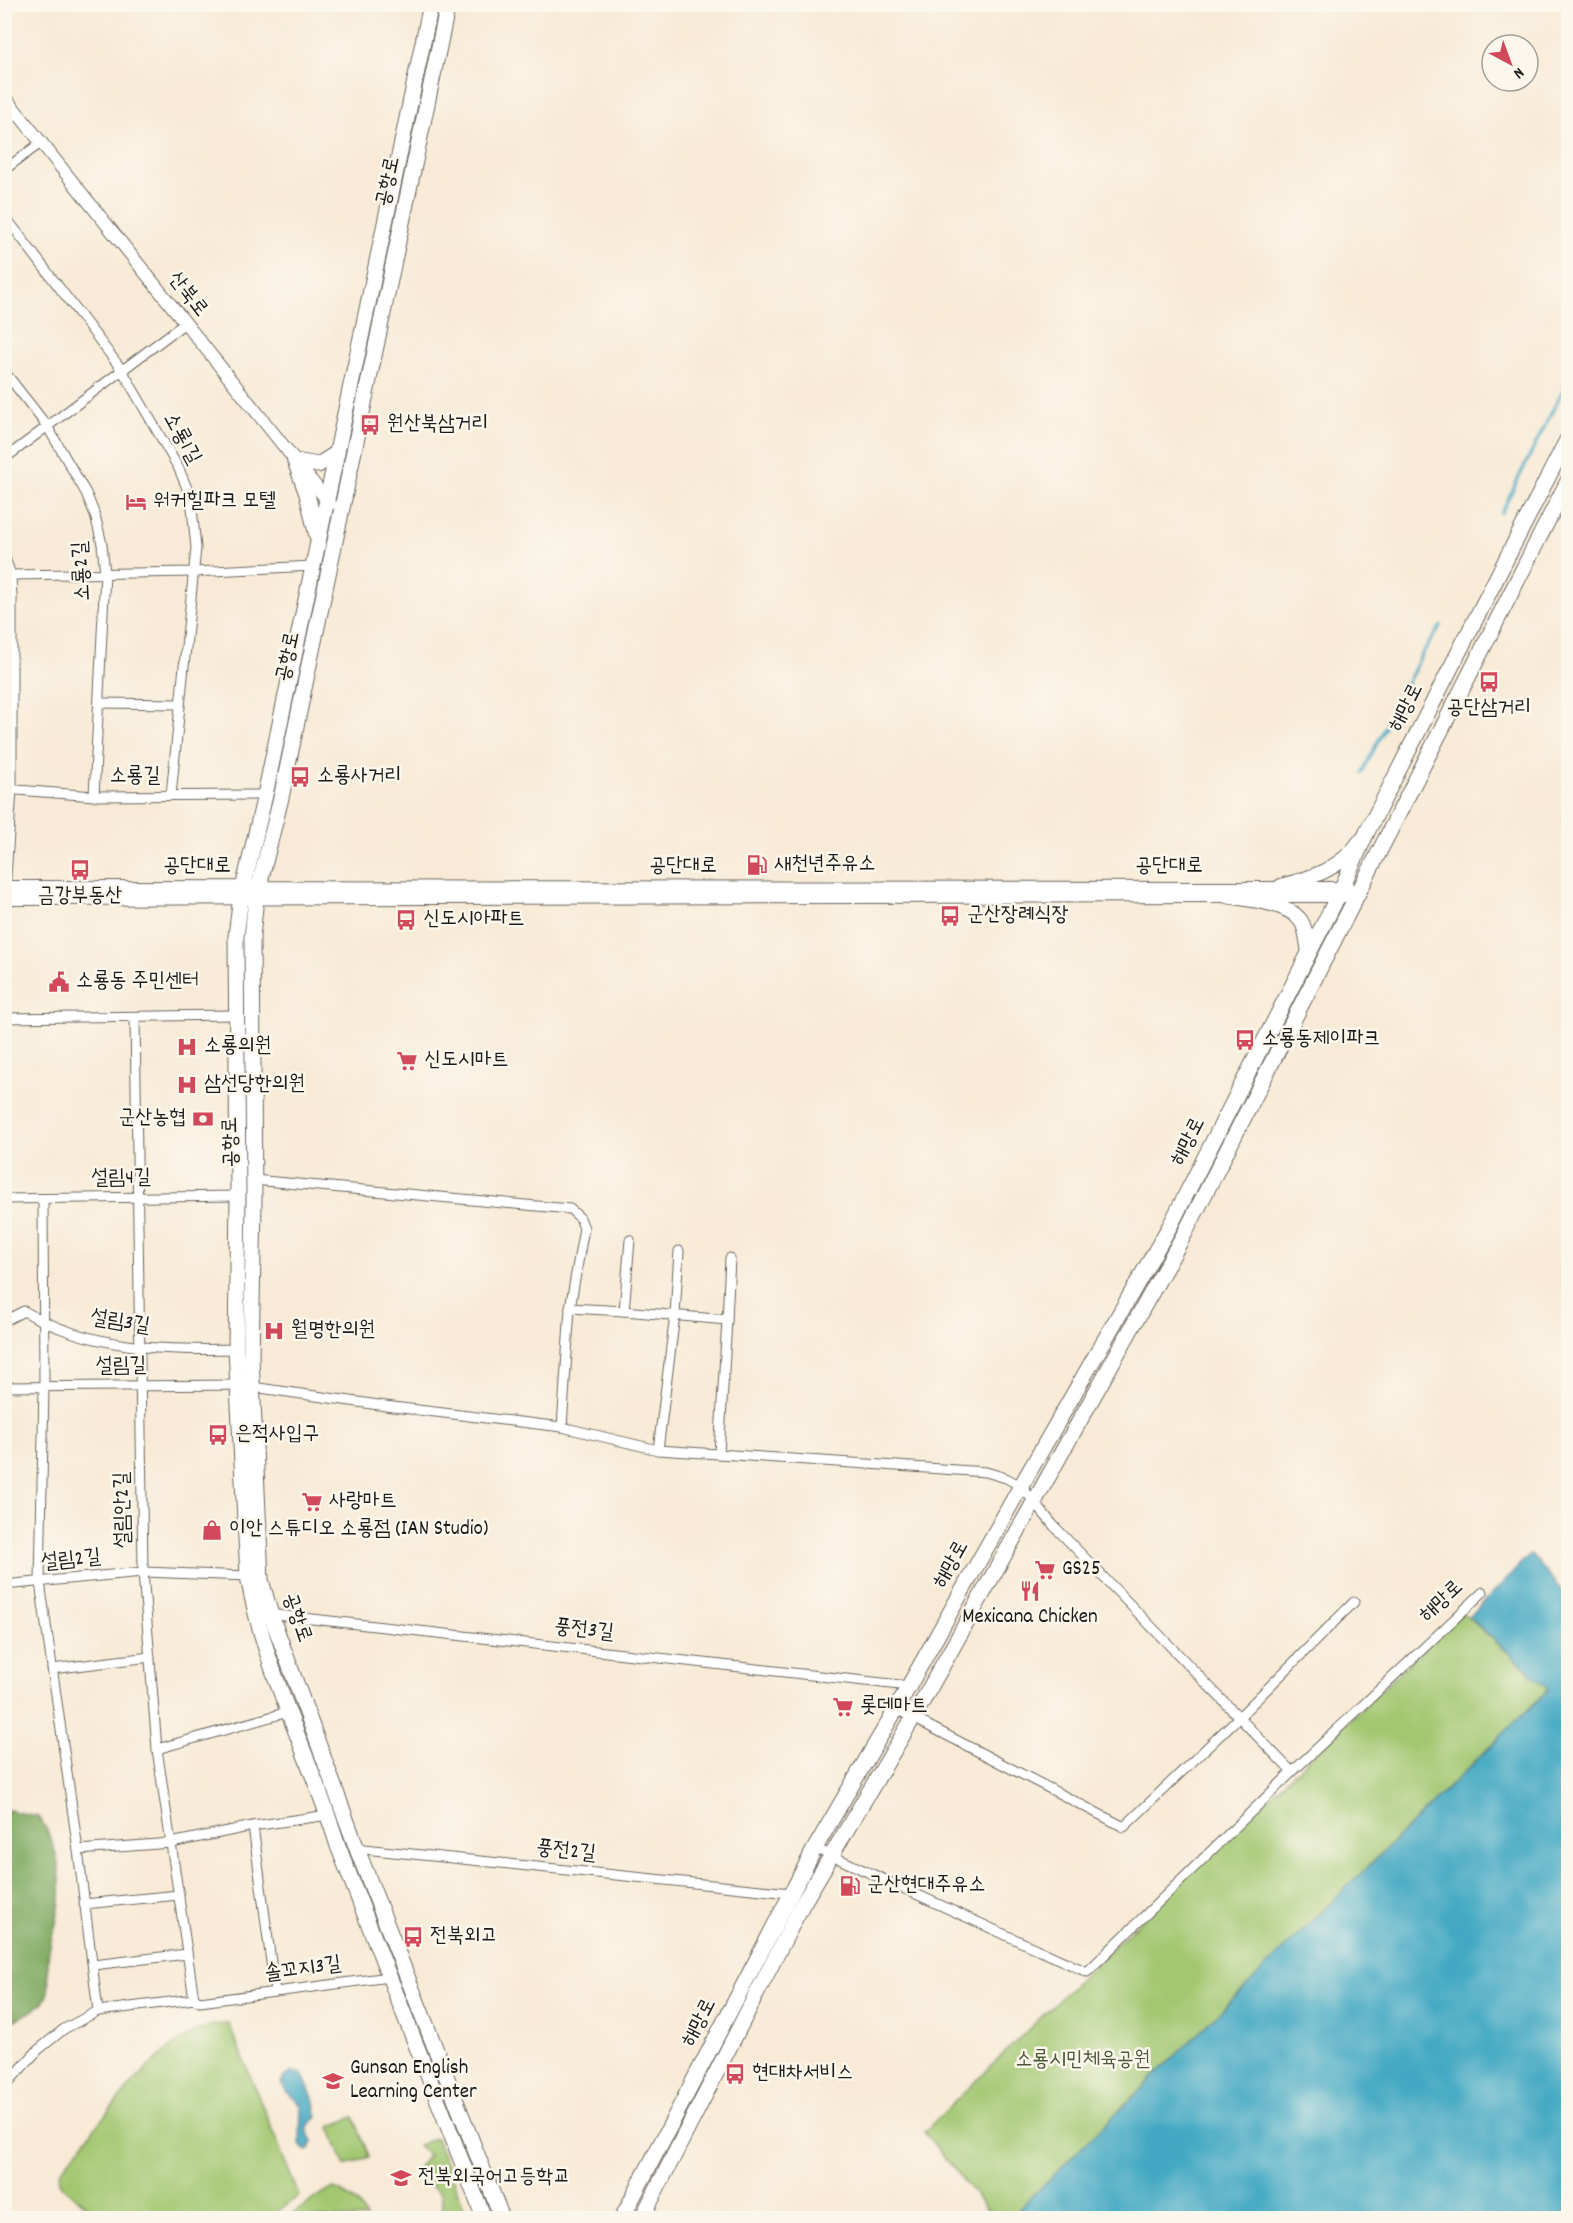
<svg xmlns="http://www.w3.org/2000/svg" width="1573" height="2223" viewBox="0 0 1573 2223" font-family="Dekko,'Poor Story',sans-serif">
  <rect width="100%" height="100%" fill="#fbf7ec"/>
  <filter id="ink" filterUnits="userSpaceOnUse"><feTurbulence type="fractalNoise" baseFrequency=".0167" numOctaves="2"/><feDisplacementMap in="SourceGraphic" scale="12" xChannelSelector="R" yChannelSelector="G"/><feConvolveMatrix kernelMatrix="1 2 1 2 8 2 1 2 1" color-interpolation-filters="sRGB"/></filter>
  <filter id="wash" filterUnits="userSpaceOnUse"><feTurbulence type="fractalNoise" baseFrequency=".008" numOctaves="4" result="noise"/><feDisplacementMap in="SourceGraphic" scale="24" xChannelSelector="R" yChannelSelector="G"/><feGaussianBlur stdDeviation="1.35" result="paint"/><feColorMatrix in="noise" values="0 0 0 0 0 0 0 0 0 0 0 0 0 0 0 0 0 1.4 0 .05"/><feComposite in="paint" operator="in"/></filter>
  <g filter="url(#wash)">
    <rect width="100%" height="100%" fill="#f8ead6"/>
    <!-- green -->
    <g fill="#a2c771" stroke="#5f7246" stroke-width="1.5">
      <path d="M 1462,1612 L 1549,1689 L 1010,2218 L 994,2218 L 924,2132 L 1087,1972 Z"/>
      <path d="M 229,2024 L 299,2196 L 268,2218 L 101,2218 L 62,2186 L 59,2182 L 60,2172 C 95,2129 156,2041 210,2026 C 216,2024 223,2024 229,2024 Z"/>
      <path d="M 354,2117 L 369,2157 L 345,2166 L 330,2127 Z"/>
      <path d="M 436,2138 L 467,2215 L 468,2218 L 444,2218 L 441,2194 L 414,2172 L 428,2155 L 418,2145 Z"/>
      <path d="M 333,2189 C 348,2194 360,2204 366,2218 L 287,2218 L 325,2192 Z"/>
    </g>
    <!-- forest -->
    <path fill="#81ac63" stroke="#4e6440" stroke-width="1.5" d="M 4,1809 L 39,1817 C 59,1847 65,1884 57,1919 C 54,1933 48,1945 48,1960 C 47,1973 52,1989 44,2001 C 35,2012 16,2019 5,2025 Z"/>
    <!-- water -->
    <g fill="#43a8c3" stroke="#306270" stroke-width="1.5">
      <path d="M 1531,1554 L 1568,1598 L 1568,2218 L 1010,2218 L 1549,1689 L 1469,1617 Z"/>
      <path d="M 292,2072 L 302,2074 L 315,2102 L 317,2117 L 308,2126 L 308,2133 L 312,2142 L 308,2151 L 303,2149 L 300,2144 L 301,2105 L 287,2092 L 281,2083 L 284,2077 Z"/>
    </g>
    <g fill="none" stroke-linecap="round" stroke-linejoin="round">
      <!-- stream -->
      <g stroke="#43a8c3" stroke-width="3">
        <path d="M 1501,513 L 1568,380"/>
        <path d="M 1362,773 L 1423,652 L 1441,626"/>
      </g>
    </g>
  </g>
  <g filter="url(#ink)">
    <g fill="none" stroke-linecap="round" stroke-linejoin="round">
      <!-- minor casing -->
      <g stroke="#69645d" stroke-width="11">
        <g id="minor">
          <path d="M 4,170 L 42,142"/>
          <path d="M 4,215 L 122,370 L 179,469 L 191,498 L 196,548 L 171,795"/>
          <path d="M 4,371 L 47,426 L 86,493 L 95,515 L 102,544 L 105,573 L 94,796"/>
          <path d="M 4,459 L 185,323"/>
          <path d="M 4,555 L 11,575 L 12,597 L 12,789 L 5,891"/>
          <path d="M 11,575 L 194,572 L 313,566"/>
          <path d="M 99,703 L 180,704"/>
          <path d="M 4,789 L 94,796 L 265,795"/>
          <path d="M 135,1017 L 143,1572 L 157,1749 L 194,1999"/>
          <path d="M 4,1018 L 235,1015"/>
          <path d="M 254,1180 L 570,1209 L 580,1218 L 584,1228 L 570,1308 L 562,1427"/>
          <path d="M 4,1199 L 238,1196"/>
          <path d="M 43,1199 L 44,1387 L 40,1582 L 78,1850 L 98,2011"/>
          <path d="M 570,1308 L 624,1311 L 630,1240"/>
          <path d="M 624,1311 L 727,1320 L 730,1258"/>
          <path d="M 4,1321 L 24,1311 C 89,1349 163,1351 236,1349"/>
          <path d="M 4,1387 L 238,1385 L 393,1407 L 562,1427 L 658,1450 L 986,1472 L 1006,1478 L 1021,1486 L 1054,1526 L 1292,1772"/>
          <path d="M 658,1450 L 675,1315 L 679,1251"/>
          <path d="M 719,1454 L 727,1320"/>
          <path d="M 4,1585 L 143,1572 L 248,1576"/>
          <path d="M 268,1614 L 909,1686"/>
          <path d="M 52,1669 L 150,1657"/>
          <path d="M 896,1709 L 1124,1827 L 1239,1717 L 1354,1602"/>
          <path d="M 157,1749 L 288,1712"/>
          <path d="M 253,1826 L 275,1992"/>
          <path d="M 354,1848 L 790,1893"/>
          <path d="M 815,1848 L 1087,1972 L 1292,1772 L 1483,1592"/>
          <path d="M 78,1850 L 171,1843 L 253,1826 L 328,1815"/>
          <path d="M 84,1904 L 179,1895"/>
          <path d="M 93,1965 L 187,1954"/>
          <path d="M 4,2087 L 38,2050 L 64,2029 L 98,2011 L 194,1999 L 200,2002 L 389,1977"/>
        </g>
      </g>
      <!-- tertiary casing -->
      <g stroke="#69645d" stroke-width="14">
        <g id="tertiary">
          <path d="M 4,96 L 330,504"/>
          <path d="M 4,887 L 1349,888"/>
          <path d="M 1254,896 L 1344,896"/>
          <path d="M 4,899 L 1236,896"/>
        </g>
      </g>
      <!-- secondary casing -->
      <g stroke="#69645d" stroke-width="16">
        <g id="secondary">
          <path d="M 1281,886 C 1311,878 1341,869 1360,841"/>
          <path d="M 1227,896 C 1248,900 1288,902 1301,921 C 1307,930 1307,943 1309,953"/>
        </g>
      </g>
      <!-- primary casing -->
      <g stroke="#69645d" stroke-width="17">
        <g id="primary">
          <path d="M 431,4 L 265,795 L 241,897 L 236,936 L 238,1196 L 236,1349 L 248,1576 C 264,1670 310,1756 338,1846 L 484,2218"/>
          <path d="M 448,4 L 281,798 L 256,898 L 252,937 L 254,1201 L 251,1357 L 261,1580 L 271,1615 L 357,1849 L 502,2218"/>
          <path d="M 295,461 L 307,494 L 317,536"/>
          <path d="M 295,461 L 318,465 L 337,453"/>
          <path d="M 622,2218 L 815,1848 L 896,1709 L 1021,1486 L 1171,1224 L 1338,896 L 1368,830 L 1568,438"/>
          <path d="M 642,2218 L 802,1905 L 913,1718 L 1186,1231 L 1568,481"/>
        </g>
      </g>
      <!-- minor -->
      <use href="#minor" stroke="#fff" stroke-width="9"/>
      <!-- tertiary -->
      <use href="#tertiary" stroke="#fff" stroke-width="12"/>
      <!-- secondary -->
      <use href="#secondary" stroke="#fff" stroke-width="14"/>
      <!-- primary -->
      <use href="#primary" stroke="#fff" stroke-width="15"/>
    </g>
  </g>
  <!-- icons -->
  <defs>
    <g id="bus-bare" transform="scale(1.62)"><path d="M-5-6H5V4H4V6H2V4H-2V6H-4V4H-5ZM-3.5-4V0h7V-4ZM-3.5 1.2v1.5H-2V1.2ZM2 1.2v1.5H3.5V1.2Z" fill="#d1495b" stroke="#fbf7ec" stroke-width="2.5" paint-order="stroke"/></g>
    <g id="hotel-bare" transform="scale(1.62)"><path d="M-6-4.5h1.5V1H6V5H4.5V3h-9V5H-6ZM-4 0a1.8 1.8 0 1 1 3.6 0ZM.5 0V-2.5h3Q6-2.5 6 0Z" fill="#d1495b" stroke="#fbf7ec" stroke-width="2.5" paint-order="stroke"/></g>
    <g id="fuel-bare" transform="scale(1.62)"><path d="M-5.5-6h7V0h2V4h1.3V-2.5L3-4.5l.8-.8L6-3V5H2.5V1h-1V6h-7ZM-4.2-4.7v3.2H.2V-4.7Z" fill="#d1495b" stroke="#fbf7ec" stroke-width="2.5" paint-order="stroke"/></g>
    <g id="civic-bare" transform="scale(1.62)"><path d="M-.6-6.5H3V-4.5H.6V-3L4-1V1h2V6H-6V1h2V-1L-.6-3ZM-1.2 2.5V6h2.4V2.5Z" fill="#d1495b" stroke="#fbf7ec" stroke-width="2.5" paint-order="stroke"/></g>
    <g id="hospital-bare" transform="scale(1.62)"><path d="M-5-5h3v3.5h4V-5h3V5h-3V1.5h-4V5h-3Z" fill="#d1495b" stroke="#fbf7ec" stroke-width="2.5" paint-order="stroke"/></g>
    <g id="supermarket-bare" transform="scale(1.62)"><path d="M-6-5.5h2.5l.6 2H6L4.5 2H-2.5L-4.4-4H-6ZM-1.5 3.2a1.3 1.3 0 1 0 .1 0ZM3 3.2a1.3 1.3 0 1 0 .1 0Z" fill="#d1495b" stroke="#fbf7ec" stroke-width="2.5" paint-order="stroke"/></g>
    <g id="bank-bare" transform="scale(1.62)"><path d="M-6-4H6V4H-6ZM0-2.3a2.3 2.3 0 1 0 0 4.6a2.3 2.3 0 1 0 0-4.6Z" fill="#d1495b" stroke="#fbf7ec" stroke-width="2.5" paint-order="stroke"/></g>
    <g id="shop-bare" transform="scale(1.62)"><path d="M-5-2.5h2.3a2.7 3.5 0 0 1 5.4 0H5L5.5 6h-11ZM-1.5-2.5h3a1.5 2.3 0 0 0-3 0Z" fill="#d1495b" stroke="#fbf7ec" stroke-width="2.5" paint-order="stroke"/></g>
    <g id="restaurant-bare" transform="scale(1.62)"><path d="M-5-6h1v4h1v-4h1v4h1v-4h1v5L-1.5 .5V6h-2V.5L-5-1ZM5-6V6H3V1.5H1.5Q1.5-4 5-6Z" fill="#d1495b" stroke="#fbf7ec" stroke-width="2.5" paint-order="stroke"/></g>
    <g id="school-bare" transform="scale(1.62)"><path d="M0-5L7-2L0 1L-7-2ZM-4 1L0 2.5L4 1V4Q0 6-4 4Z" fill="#d1495b" stroke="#fbf7ec" stroke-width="2.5" paint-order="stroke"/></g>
  </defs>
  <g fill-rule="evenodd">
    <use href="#bus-bare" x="370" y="425"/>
    <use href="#hotel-bare" x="136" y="502"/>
    <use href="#bus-bare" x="1489" y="682"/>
    <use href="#bus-bare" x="300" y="777"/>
    <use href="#fuel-bare" x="757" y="865"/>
    <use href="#bus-bare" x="80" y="870"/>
    <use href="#bus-bare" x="950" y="916"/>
    <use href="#bus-bare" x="406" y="920"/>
    <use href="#civic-bare" x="59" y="982"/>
    <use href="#bus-bare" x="1245" y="1040"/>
    <use href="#hospital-bare" x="187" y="1047"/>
    <use href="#supermarket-bare" x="407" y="1061"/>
    <use href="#hospital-bare" x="187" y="1085"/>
    <use href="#bank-bare" x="203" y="1119"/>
    <use href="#hospital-bare" x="274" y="1331"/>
    <use href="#bus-bare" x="218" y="1435"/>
    <use href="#supermarket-bare" x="312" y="1502"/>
    <use href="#shop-bare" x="212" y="1530"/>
    <use href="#supermarket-bare" x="1045" y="1570"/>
    <use href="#restaurant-bare" x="1030" y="1591"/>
    <use href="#supermarket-bare" x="843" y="1707"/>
    <use href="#fuel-bare" x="850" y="1886"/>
    <use href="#bus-bare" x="413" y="1937"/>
    <use href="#bus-bare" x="735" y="2074"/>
    <use href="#school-bare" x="333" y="2081"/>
    <use href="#school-bare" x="401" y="2178"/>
  </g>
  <g text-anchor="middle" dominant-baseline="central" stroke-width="5" stroke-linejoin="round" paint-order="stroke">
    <!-- street labels -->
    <g font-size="21" fill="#1c1c1c" stroke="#fbf7ec">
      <text transform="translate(389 182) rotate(-78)">공항로</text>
      <text transform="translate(187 295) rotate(52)">산북로</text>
      <text transform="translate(181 439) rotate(61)">소룡1길</text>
      <text transform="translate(83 571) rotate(-93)">소룡2길</text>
      <text transform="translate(289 657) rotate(-78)">공항로</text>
      <text transform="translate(1407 708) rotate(-63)">해망로</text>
      <text x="135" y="777">소룡길</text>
      <text x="197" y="867">공단대로</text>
      <text x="683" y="867">공단대로</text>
      <text x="1169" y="867">공단대로</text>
      <text transform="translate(232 1142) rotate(-91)">공항로</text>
      <text transform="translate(1189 1142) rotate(-63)">해망로</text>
      <text transform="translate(121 1179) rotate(-1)">설림4길</text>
      <text transform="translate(120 1323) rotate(9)">설림3길</text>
      <text transform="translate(121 1367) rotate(-1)">설림길</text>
      <text transform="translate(124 1510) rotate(-91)">설림안2길</text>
      <text transform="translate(71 1561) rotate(-6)">설림2길</text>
      <text transform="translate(952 1565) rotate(-61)">해망로</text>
      <text transform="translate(1442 1602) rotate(-43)">해망로</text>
      <text transform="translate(296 1618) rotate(71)">공항로</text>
      <text transform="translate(584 1631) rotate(6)">풍전3길</text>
      <text transform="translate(566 1852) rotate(6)">풍전2길</text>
      <text transform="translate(303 1970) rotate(-8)">솔꼬지3길</text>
      <text transform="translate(700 2023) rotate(-63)">해망로</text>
    </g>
    <!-- poi labels -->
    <g font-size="21" fill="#1c1c1c" stroke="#fbf7ec" text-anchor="start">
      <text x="387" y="425">원산북삼거리</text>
      <text x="153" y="502">워커힐파크 모텔</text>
      <text x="1489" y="709" text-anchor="middle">공단삼거리</text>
      <text x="317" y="777">소룡사거리</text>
      <text x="774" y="865">새천년주유소</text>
      <text x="80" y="897" text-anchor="middle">금강부동산</text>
      <text x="967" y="916">군산장례식장</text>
      <text x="423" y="920">신도시아파트</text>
      <text x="76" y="982">소룡동 주민센터</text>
      <text x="1262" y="1040">소룡동제이파크</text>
      <text x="204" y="1047">소룡의원</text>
      <text x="424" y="1061">신도시마트</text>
      <text x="204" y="1085">삼선당한의원</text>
      <text x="186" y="1119" text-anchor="end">군산농협</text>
      <text x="291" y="1331">월명한의원</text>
      <text x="235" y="1435">은적사입구</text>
      <text x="329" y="1502">사랑마트</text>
      <text x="229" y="1530">이안 스튜디오 소룡점 (IAN Studio)</text>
      <text x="1062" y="1570">GS25</text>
      <text x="1030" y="1618" text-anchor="middle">Mexicana Chicken</text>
      <text x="860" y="1707">롯데마트</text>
      <text x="867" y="1886">군산현대주유소</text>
      <text x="430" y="1937">전북외고</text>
      <text x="350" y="2069">Gunsan English<tspan x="350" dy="24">Learning Center</tspan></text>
      <text x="752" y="2074">현대차서비스</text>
      <text x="418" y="2178">전북외국어고등학교</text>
    </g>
    <!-- park labels -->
    <g font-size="21" fill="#4b583a" stroke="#fbf7ec">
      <text x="1083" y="2061">소룡시민체육공원</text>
    </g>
  </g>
  <!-- margin -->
  <rect width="1573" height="2223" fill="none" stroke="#fbf7ec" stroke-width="24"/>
  <!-- north arrow -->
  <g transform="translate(1510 63) rotate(139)"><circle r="28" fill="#fbf7ec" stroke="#a29f99" stroke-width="1.5"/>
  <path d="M0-4.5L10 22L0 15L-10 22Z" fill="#d1495b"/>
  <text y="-9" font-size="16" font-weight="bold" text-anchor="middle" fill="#1c1c1c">N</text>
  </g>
</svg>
